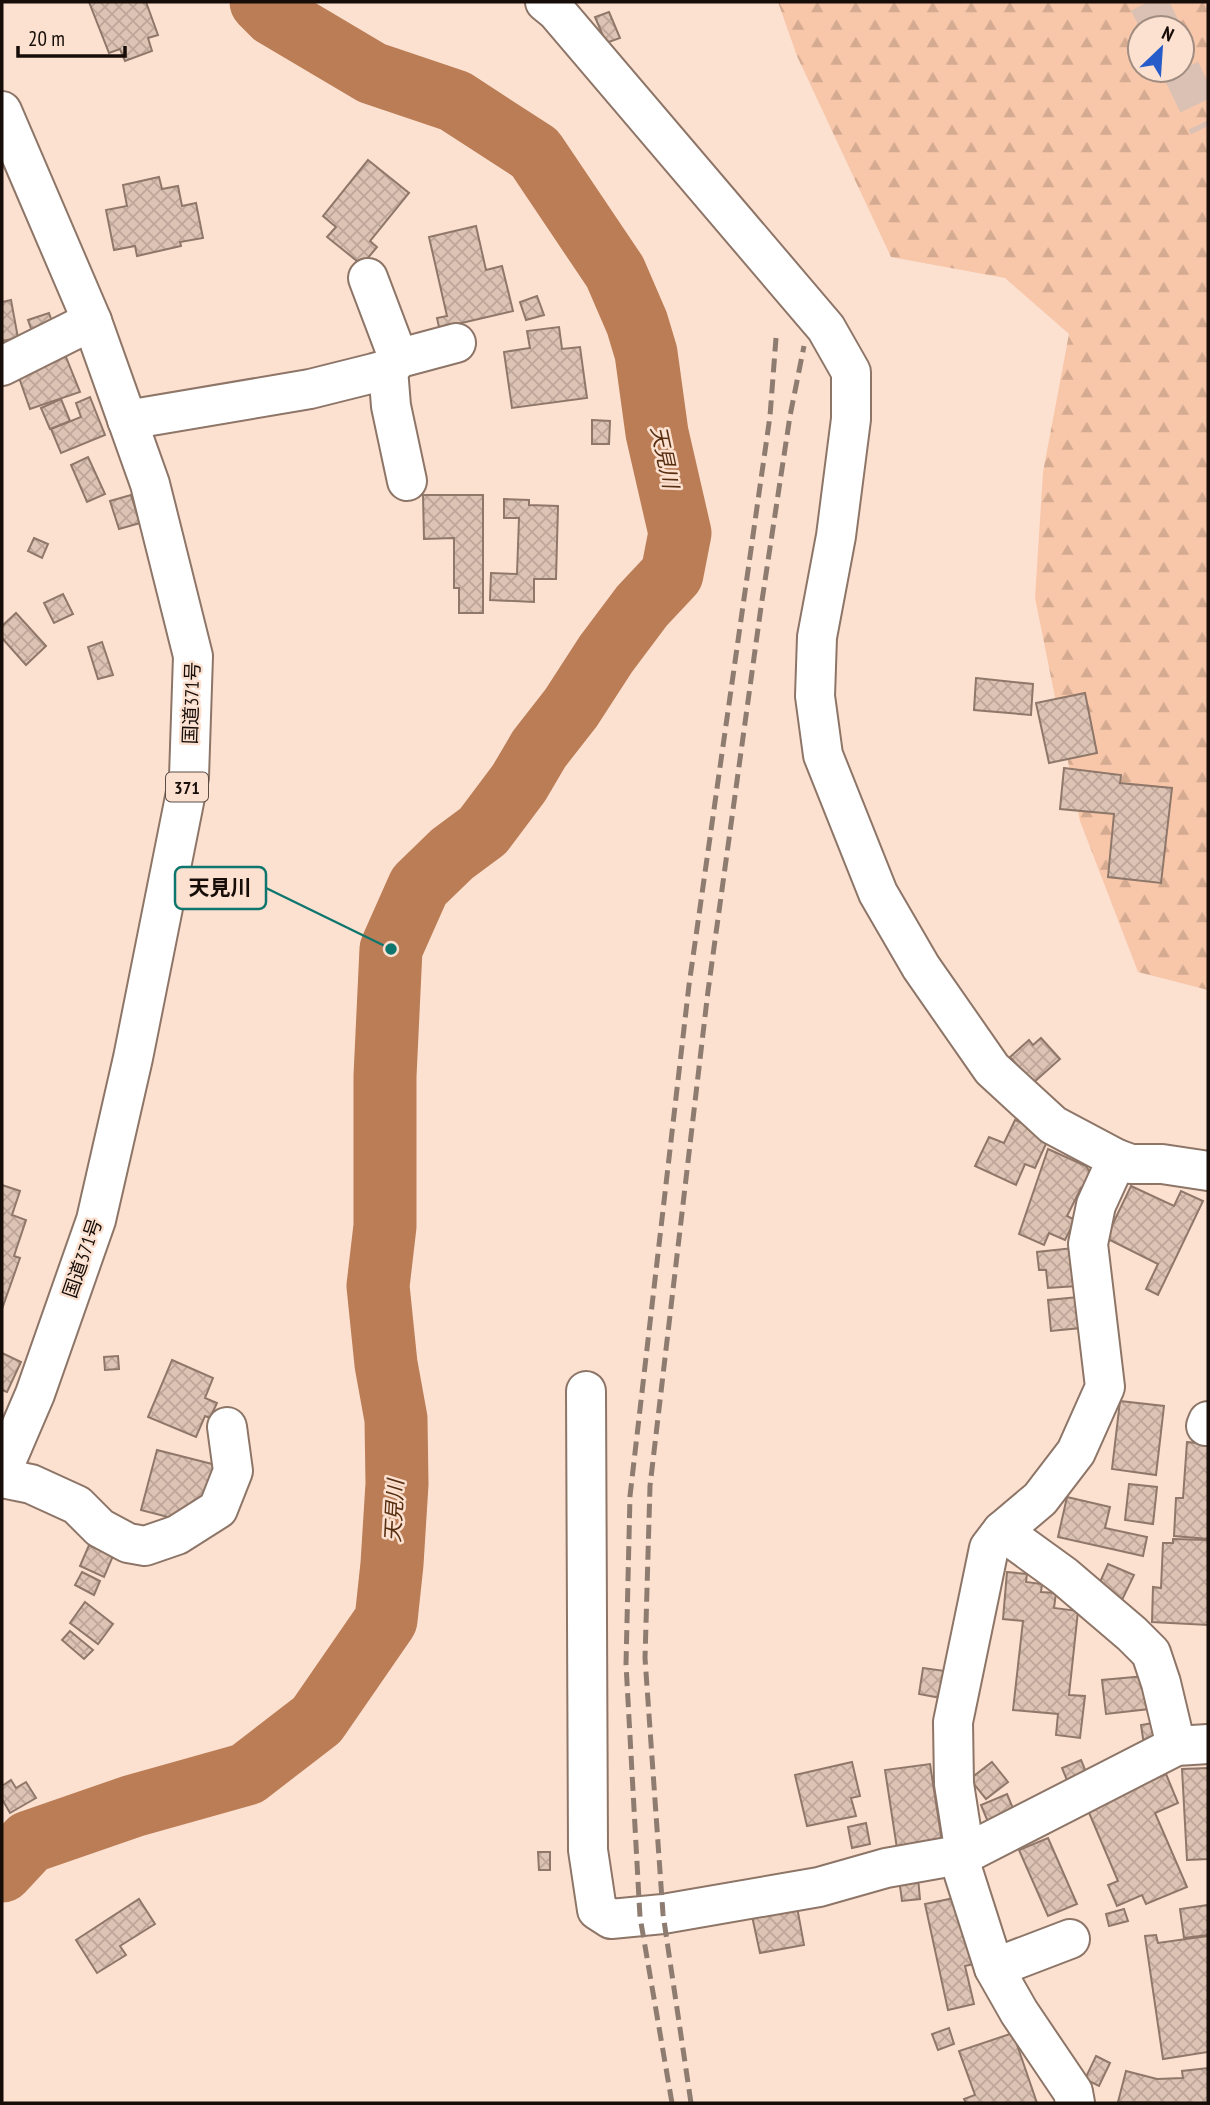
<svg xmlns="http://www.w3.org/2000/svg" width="1210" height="2105" viewBox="0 0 1210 2105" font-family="'PT Sans Narrow','Noto Sans JP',sans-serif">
  <defs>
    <pattern id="forest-firs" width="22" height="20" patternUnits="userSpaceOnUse" patternTransform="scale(1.75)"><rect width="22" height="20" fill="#f8c7aa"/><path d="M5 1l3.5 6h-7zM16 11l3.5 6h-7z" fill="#d4aa91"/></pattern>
    <pattern id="building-cross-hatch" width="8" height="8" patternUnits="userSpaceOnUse" patternTransform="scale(1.75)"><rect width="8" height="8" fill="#ddc3b4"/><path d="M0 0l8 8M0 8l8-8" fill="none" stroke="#bda699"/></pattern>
  </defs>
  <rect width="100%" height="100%" fill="#fce1d1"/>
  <!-- forest -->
  <path fill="url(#forest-firs)" fill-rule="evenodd" d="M 778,2 L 1208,2 L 1208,990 L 1138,972 L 1080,821 L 1035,598 L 1043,472 L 1069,334 L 1005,278 L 891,257 L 797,56 ZM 1140,28 L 1182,28 L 1182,70 L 1140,70 Z"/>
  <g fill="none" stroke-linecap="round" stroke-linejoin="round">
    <!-- river -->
    <path stroke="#bb7d56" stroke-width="63" d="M 2,1871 L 29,1842 L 133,1806 L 247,1774 L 317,1720 L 386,1620 L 392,1564 L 397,1484 L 396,1419 L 386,1364 L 378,1286 L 385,1226 L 385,1076 L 391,949 L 419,886 L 452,854 L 483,831 L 519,783 L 539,749 L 571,708 L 606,654 L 642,606 L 672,574 L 680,533 L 657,433 L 646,353 L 637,323 L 615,272 L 535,153 L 455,101 L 372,73 L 274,15 L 261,2"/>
  </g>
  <!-- building -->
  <g fill="url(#building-cross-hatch)" stroke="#8f7769" stroke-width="2">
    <path d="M 89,2 L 146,2 L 158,35 L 148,38 L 152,51 L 125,61 L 120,49 L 109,53 Z"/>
    <path d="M 609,12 L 620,38 L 606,43 L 595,17 Z"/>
    <path d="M 368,160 L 409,193 L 370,241 L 377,247 L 362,265 L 327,237 L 336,227 L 323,216 Z"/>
    <path d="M 159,177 L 162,189 L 178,186 L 182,206 L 196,203 L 203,238 L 180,242 L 181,246 L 137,256 L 135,246 L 114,250 L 106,210 L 127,206 L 123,185 Z"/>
    <path d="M 476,226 L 486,270 L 502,266 L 513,311 L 453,325 L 441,336 L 437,318 L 447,316 L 429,237 Z"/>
    <path d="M 537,296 L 544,315 L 526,320 L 520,302 Z"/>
    <path d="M 11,300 L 18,338 L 2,341 L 2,302 Z"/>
    <path d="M 49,313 L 55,330 L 34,337 L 28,320 Z"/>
    <path d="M 559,327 L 562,349 L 580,347 L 587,398 L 512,408 L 504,352 L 530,348 L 527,331 Z"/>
    <path d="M 64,352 L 80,392 L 30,409 L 16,369 Z"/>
    <path d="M 90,397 L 105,435 L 61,453 L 51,429 L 81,417 L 76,403 Z"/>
    <path d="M 61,399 L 70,421 L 50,429 L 41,408 Z"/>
    <path d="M 592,420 L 610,421 L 609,444 L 592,444 Z"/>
    <path d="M 88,457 L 105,494 L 87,502 L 71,465 Z"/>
    <path d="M 131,495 L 140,523 L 119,529 L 110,501 Z"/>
    <path d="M 423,495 L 483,495 L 483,613 L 459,613 L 459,588 L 454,588 L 454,538 L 424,539 Z"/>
    <path d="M 504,499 L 529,500 L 529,505 L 558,506 L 556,579 L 534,579 L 534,602 L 490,600 L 491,573 L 517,574 L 519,518 L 504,518 Z"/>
    <path d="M 34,538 L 48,544 L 42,558 L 28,551 Z"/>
    <path d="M 63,594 L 73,614 L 54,623 L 44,603 Z"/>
    <path d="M 16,613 L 46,646 L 26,665 L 2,638 L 2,626 Z"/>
    <path d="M 102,642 L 113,675 L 98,679 L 88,647 Z"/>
    <path d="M 976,678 L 1033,684 L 1031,715 L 974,710 Z"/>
    <path d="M 1085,693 L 1097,753 L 1049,763 L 1036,703 Z"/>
    <path d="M 1064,768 L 1121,775 L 1120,783 L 1172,788 L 1161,883 L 1108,877 L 1114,814 L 1060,809 Z"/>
    <path d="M 1041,1038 L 1060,1059 L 1033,1083 L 1010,1057 L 1029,1040 L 1033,1045 Z"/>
    <path d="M 1015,1120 L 1050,1135 L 1035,1168 L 1025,1164 L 1016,1185 L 975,1166 L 989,1137 L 1004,1143 Z"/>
    <path d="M 1048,1149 L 1086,1166 L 1091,1174 L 1086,1190 L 1081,1188 L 1067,1216 L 1075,1220 L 1065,1240 L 1049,1233 L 1044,1245 L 1019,1234 Z"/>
    <path d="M 2,1185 L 20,1191 L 12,1215 L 26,1220 L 14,1256 L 20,1258 L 2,1309 Z"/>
    <path d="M 1131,1186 L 1174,1206 L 1181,1191 L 1203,1201 L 1158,1295 L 1146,1289 L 1158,1264 L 1106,1238 Z"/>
    <path d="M 1073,1248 L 1077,1286 L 1048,1288 L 1046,1270 L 1039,1270 L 1037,1252 Z"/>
    <path d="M 1078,1297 L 1081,1328 L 1051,1331 L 1048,1300 Z"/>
    <path d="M 2,1353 L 21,1362 L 7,1392 L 2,1390 Z"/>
    <path d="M 118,1356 L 119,1369 L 105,1370 L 104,1357 Z"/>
    <path d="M 172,1360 L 213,1378 L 205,1398 L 217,1403 L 210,1418 L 205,1416 L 196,1437 L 148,1417 Z"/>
    <path d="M 1120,1401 L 1164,1406 L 1156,1475 L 1112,1469 Z"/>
    <path d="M 1187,1442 L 1208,1444 L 1208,1539 L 1174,1536 L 1176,1498 L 1183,1498 Z"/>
    <path d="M 157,1450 L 216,1465 L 203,1512 L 187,1522 L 141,1510 Z"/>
    <path d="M 1129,1484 L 1157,1487 L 1153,1524 L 1125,1520 Z"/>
    <path d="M 1067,1497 L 1110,1507 L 1105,1528 L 1147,1537 L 1143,1556 L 1058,1537 Z"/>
    <path d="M 1173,1539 L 1208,1540 L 1208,1625 L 1152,1622 L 1153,1587 L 1161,1588 L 1163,1543 L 1173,1543 Z"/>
    <path d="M 89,1545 L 113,1556 L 104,1577 L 80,1566 Z"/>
    <path d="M 1108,1564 L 1134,1575 L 1121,1602 L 1096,1591 Z"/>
    <path d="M 82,1572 L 100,1581 L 94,1595 L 75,1585 Z"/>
    <path d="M 1007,1572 L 1027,1574 L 1026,1582 L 1042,1584 L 1041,1592 L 1056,1593 L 1054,1608 L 1078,1611 L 1069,1695 L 1085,1696 L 1080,1738 L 1056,1735 L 1058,1714 L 1013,1710 L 1023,1621 L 1003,1619 Z"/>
    <path d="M 85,1602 L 113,1624 L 98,1644 L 70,1623 Z"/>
    <path d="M 70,1631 L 93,1650 L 84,1659 L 62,1640 Z"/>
    <path d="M 923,1668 L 945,1671 L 941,1698 L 919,1694 Z"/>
    <path d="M 1145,1676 L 1149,1709 L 1106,1714 L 1102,1680 Z"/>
    <path d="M 1153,1723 L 1157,1742 L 1144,1745 L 1141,1725 Z"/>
    <path d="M 1081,1760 L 1088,1777 L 1069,1785 L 1062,1768 Z"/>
    <path d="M 852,1762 L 860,1796 L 851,1798 L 856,1816 L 807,1826 L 795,1775 Z"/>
    <path d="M 992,1762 L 1008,1782 L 986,1799 L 970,1779 Z"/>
    <path d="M 930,1764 L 943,1848 L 898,1855 L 885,1770 Z"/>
    <path d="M 1208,1768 L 1208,1859 L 1187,1860 L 1182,1769 Z"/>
    <path d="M 1166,1774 L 1178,1803 L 1155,1813 L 1187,1887 L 1146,1904 L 1142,1895 L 1117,1906 L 1108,1885 L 1118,1881 L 1087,1808 Z"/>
    <path d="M 11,1780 L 16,1788 L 26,1782 L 36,1798 L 10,1813 L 2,1799 L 2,1786 Z"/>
    <path d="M 1007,1794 L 1016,1816 L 990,1827 L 981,1805 Z"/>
    <path d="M 866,1823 L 870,1844 L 852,1848 L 848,1827 Z"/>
    <path d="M 1048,1838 L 1077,1904 L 1048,1916 L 1019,1850 Z"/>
    <path d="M 538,1852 L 550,1852 L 550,1870 L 539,1870 Z"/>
    <path d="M 918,1878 L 920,1899 L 902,1901 L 899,1879 Z"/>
    <path d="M 959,1897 L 974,1964 L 965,1966 L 974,2004 L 948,2010 L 925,1904 Z"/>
    <path d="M 139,1899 L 155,1924 L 120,1946 L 126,1955 L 97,1973 L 76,1940 Z"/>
    <path d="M 1208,1905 L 1208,1935 L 1184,1938 L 1180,1909 Z"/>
    <path d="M 797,1907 L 804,1945 L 760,1953 L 752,1916 Z"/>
    <path d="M 1124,1909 L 1128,1921 L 1109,1926 L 1106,1914 Z"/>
    <path d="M 1156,1935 L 1158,1943 L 1208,1936 L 1208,2052 L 1163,2059 L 1145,1936 Z"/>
    <path d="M 949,2028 L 954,2044 L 938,2050 L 932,2034 Z"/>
    <path d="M 1013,2033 L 1037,2103 L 966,2103 L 964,2099 L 975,2095 L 959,2051 Z"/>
    <path d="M 1096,2056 L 1110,2063 L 1099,2086 L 1085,2079 Z"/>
    <path d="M 1208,2068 L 1208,2103 L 1118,2102 L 1126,2071 L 1157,2079 L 1183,2078 L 1182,2071 Z"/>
  </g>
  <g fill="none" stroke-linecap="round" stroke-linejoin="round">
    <!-- highway-tunnel -->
    <g stroke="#dac1b3" stroke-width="38" stroke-dasharray="38 19" stroke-linecap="butt">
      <path d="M 1148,2 L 1161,28"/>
      <path d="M 1181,70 L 1208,126"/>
    </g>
    <!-- minor casing -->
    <g stroke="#8d7567" stroke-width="42">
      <g id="minor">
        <path d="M 545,2 L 556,11 L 826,328 L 851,372 L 851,419 L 836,536 L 817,637 L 815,696 L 823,755 L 878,893 L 921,967 L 992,1069 L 1053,1125 L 1117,1159 L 1096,1205 L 1088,1244 L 1105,1387 L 1076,1452 L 1040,1499 L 1002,1531 L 989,1548 L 953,1722 L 954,1784 L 965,1854 L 962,1868 L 994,1968 L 1019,2012 L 1073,2092 L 1075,2103"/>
        <path d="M 368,278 L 396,352 L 400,358"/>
        <path d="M 2,366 L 92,321"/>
        <path d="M 388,369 L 391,406 L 407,481"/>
        <path d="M 127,420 L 310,389 L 374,373 L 388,369 L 400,358 L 456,343"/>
        <path d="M 1117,1159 L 1131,1164 L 1162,1164 L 1208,1171"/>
        <path d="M 586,1391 L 588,1850 L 597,1910 L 611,1919 L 663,1914 L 819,1887 L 886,1868 L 965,1854 L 1176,1746 L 1208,1744"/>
        <path d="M 1206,1426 L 1208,1421"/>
        <path d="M 2,1478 L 31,1484 L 77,1505 L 100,1528 L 128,1543 L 145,1546 L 177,1535 L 218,1509 L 233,1471 L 227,1427"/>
        <path d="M 1002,1531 L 1064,1576 L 1132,1634 L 1151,1653 L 1161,1683 L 1176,1746"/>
        <path d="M 994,1968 L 1070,1939"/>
      </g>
    </g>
    <!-- highway casing -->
    <g stroke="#8d7567" stroke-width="42">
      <path id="highway" d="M 2,111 L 92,321 L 150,484 L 193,656 L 189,777 L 133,1058 L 96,1220 L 35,1394 L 2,1471"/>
    </g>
    <!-- minor -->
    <use href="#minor" stroke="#fff" stroke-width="38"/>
    <!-- highway -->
    <use href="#highway" stroke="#fff" stroke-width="38"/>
    <!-- rail -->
    <g stroke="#8f7c71" stroke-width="5" stroke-dasharray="14 7" stroke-linecap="butt">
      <path d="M 672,2103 L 640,1917 L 626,1664 L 630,1496 L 689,985 L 770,416 L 776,338"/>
      <path d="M 691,2103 L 663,1914 L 645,1658 L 650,1486 L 708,991 L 761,607 L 790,416 L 804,346"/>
    </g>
  </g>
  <g text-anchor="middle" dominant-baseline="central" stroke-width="5" stroke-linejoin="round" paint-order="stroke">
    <!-- shield labels -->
    <rect fill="#fce1d1" stroke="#5b4d44" stroke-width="2" x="166" y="772.5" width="42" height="29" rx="5"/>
    <g font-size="18" font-weight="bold" fill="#160d08">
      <text x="187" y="787">371</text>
    </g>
    <!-- street labels -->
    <g font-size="19" fill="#160d08" stroke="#fce1d1">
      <text transform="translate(191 703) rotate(-88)">国道371号</text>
      <text transform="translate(82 1258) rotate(-71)">国道371号</text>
    </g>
    <!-- water labels -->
    <g font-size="21" font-style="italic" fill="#592f11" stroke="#fce1d1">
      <text transform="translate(665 457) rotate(78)">天見川</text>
      <text transform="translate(394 1511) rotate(-87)">天見川</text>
    </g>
  </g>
  <!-- callouts -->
  <path fill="none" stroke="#0f766e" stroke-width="2.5" d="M391 949L266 888"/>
  <circle fill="#0f766e" stroke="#fce1d1" stroke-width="2.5" cx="391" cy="949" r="7"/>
  <rect fill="#fce1d1" stroke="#0f766e" stroke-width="2.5" x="175" y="867" width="91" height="42" rx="7"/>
  <g font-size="21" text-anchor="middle" font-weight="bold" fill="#160d08">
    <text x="220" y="895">天見川</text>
  </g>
  <!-- border -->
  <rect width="1210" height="2105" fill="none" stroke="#160d08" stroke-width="7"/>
  <!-- north arrow -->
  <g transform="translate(1161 49) rotate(25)"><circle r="33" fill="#fce1d1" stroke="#a08c81" stroke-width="2"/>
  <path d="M0-5L12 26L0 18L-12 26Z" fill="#265cc9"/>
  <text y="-10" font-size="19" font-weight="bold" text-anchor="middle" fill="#160d08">N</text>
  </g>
  <!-- scale -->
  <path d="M18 46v10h107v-10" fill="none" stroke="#160d08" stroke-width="3.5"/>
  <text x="28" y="46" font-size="21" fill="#160d08" stroke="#fce1d1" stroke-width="5" paint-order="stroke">20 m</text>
</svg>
